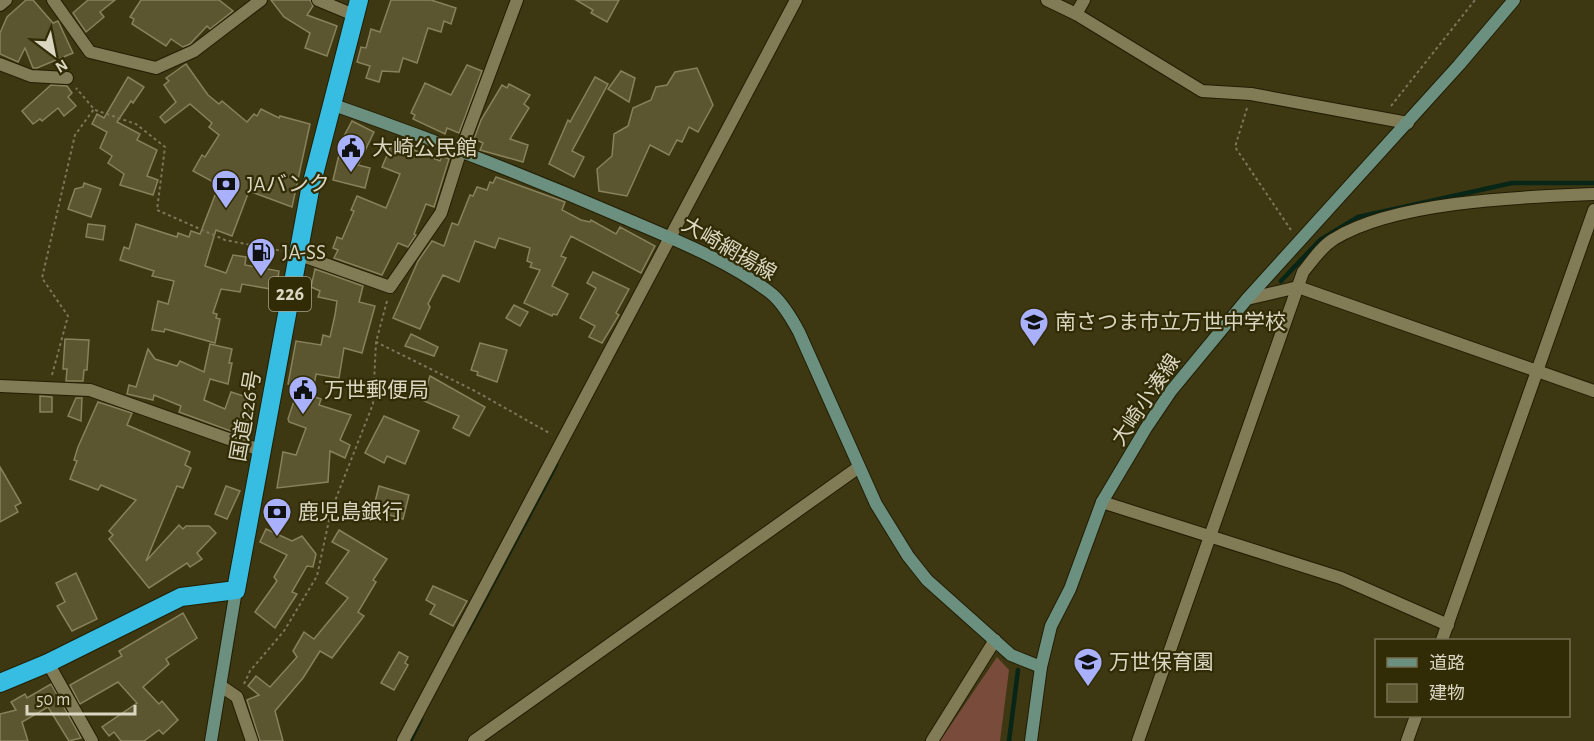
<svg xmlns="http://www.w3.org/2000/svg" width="1594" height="741" viewBox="0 0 1594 741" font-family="'Alegreya Sans','Noto Sans JP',sans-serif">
  <rect width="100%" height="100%" fill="#3d3712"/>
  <!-- green -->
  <path fill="#794b3b" d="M 997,657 L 1009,670 L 1000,741 L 940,741 Z"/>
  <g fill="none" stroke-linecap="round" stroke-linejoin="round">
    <!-- stream -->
    <g stroke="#082618" stroke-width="4.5">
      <path d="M 1281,281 L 1320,240 L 1358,217 L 1512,183 L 1594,183"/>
      <path d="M 467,632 L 556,465"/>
      <path d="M 410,741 L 421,719"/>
      <path d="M 1009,741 L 1018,670"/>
    </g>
  </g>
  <!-- building -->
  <g fill="#5b5530" stroke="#88825c" stroke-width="1.5">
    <path d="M 26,0 L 33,0 L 53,23 L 58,21 L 73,53 L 37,68 L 33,68 L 25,48 L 18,62 L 0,54 L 0,33 L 7,17 Z"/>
    <path d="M 88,0 L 115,0 L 100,12 L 104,17 L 86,32 L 73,13 Z"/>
    <path d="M 141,0 L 219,0 L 233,11 L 210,29 L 207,26 L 190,44 L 183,47 L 171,39 L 166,46 L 132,24 L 134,19 L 130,17 Z"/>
    <path d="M 271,0 L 310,0 L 313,6 L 307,15 L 337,26 L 327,56 L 305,48 L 310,33 L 284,17 Z"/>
    <path d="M 391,0 L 431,0 L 456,8 L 451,24 L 444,21 L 441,32 L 428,28 L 417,63 L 403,58 L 399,72 L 382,71 L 379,82 L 366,78 L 370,66 L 357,62 L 361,47 L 366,48 L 371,29 L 380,32 Z"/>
    <path d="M 576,0 L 619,0 L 607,22 L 591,13 L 593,10 Z"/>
    <path d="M 186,64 L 208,95 L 219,104 L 222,101 L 247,122 L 254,114 L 257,116 L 261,109 L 279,118 L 280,116 L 310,124 L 292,207 L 249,191 L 232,236 L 216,230 L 205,266 L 226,273 L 233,255 L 246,257 L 245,265 L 279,271 L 276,290 L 242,284 L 240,292 L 221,289 L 213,313 L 217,314 L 216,318 L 220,319 L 215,343 L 165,329 L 164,332 L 152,330 L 158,301 L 168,304 L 174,281 L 152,276 L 154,271 L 120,260 L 124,247 L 129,249 L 136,224 L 177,237 L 178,233 L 189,237 L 191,231 L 200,234 L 219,185 L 193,171 L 202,155 L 205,157 L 219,135 L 209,127 L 212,123 L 190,104 L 165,123 L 160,117 L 176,102 L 164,85 L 169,81 L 166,78 Z"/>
    <path d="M 467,65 L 482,71 L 459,133 L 447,128 L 445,134 L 413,119 L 415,115 L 411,113 L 425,83 L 451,95 Z"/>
    <path d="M 697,68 L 713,105 L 698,132 L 689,127 L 682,142 L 677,140 L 669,155 L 650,145 L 627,196 L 599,191 L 597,169 L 612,156 L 614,134 L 628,126 L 633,108 L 651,100 L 656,87 L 667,85 L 675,72 Z"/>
    <path d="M 621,71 L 635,78 L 629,102 L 608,89 Z"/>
    <path d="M 128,77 L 144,87 L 133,103 L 131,101 L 117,122 L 140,134 L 137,140 L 157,150 L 147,176 L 158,180 L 153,195 L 120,185 L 124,174 L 108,163 L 112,156 L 100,148 L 107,132 L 92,124 L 97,114 L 104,118 Z"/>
    <path d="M 595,77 L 608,84 L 572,151 L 584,157 L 574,177 L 549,164 L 568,120 L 570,122 Z"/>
    <path d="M 509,84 L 530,95 L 524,104 L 529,108 L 510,139 L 528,145 L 523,162 L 480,150 L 483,143 L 474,139 L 481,120 L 502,85 L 507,88 Z"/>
    <path d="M 51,85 L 67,86 L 72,93 L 68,97 L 76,106 L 64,116 L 58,108 L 42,121 L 40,119 L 33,124 L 22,111 Z"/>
    <path d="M 352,121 L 374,132 L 358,165 L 370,168 L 365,188 L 333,180 L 343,138 Z"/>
    <path d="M 393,141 L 440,161 L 442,156 L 449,159 L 434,207 L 426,204 L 414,234 L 416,235 L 408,247 L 398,243 L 382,275 L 334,258 L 338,250 L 333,248 L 337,237 L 342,239 L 354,211 L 351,210 L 357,196 L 386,208 L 400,174 L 382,167 Z"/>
    <path d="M 496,177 L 565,202 L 562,210 L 581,220 L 590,222 L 591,220 L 616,234 L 620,227 L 655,246 L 641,273 L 571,236 L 561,256 L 566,258 L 552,286 L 568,294 L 557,315 L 553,314 L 552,316 L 524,303 L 540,270 L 530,267 L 532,263 L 527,261 L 530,248 L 499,238 L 495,248 L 475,241 L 459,282 L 443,275 L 428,304 L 430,307 L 420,329 L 393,318 L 418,261 L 432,241 L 444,246 L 452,223 L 458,225 L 470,195 L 473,196 L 477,187 L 487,190 L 490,182 L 493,183 Z"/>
    <path d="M 84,183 L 101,189 L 91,217 L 68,209 L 75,189 L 83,187 Z"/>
    <path d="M 88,224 L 105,226 L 103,240 L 86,237 Z"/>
    <path d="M 315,269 L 363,286 L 359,302 L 375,306 L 362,353 L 344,348 L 339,378 L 316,374 L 312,396 L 321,399 L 319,405 L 351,415 L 340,440 L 350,445 L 345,458 L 330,451 L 328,482 L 277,488 L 283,452 L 296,455 L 306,428 L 289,422 L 288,419 L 299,386 L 288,384 L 296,341 L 321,345 L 323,335 L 330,337 L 335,315 L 337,301 L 318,297 L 320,291 L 311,287 Z"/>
    <path d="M 593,272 L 629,289 L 616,313 L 619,315 L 602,343 L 589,337 L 595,326 L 580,318 L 596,288 L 587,283 Z"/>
    <path d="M 514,305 L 528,312 L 520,326 L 506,318 Z"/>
    <path d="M 411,334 L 438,347 L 434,356 L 405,346 Z"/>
    <path d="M 65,339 L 89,340 L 87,370 L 84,370 L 83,381 L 66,381 L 67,369 L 63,369 Z"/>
    <path d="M 480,343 L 507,350 L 497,382 L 477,375 L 478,372 L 471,370 Z"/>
    <path d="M 210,344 L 232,349 L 229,363 L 232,363 L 228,384 L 210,379 L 204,400 L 225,409 L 231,392 L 256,400 L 244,436 L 179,412 L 181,406 L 154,395 L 153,400 L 127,394 L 129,385 L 136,387 L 148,349 L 155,359 L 177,366 L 180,361 L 204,372 Z"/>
    <path d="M 430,376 L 485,407 L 469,436 L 453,428 L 459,416 L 422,400 Z"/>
    <path d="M 40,396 L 52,397 L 52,412 L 40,412 Z"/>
    <path d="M 76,398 L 82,398 L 81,421 L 68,416 Z"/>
    <path d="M 98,402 L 132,413 L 127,425 L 190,452 L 185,465 L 191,468 L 183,488 L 177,486 L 146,561 L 179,525 L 183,529 L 186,526 L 209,526 L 216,533 L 197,553 L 202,559 L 190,567 L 187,563 L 149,588 L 109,539 L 113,535 L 109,531 L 136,500 L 101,485 L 98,490 L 70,479 L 77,461 L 74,460 L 78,447 Z"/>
    <path d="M 384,416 L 419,431 L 405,464 L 387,456 L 384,463 L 365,453 Z"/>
    <path d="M 0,467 L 21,503 L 15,506 L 18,512 L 0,522 Z"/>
    <path d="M 226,486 L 240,491 L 227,519 L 215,514 Z"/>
    <path d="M 379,486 L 409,495 L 403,519 L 373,510 Z"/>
    <path d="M 266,529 L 292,541 L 302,536 L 316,554 L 313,567 L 307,566 L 292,592 L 297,594 L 275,628 L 255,612 L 277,581 L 274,577 L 287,555 L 260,542 Z"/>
    <path d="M 339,530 L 387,559 L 373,580 L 376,582 L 358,612 L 364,616 L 332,658 L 320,651 L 303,678 L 275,711 L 283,741 L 260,741 L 247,700 L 259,695 L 248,686 L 256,676 L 270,687 L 297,657 L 293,651 L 304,632 L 314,639 L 348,598 L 326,583 L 349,551 L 332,542 Z"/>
    <path d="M 76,573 L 97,619 L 72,631 L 57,606 L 65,602 L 56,583 Z"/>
    <path d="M 433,586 L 467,601 L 453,626 L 430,614 L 435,605 L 426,600 Z"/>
    <path d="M 183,613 L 197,638 L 166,659 L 169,664 L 143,687 L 159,704 L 162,701 L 178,720 L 163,734 L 159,730 L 144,741 L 121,741 L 114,732 L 109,736 L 102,727 L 137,703 L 118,682 L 80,704 L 70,685 L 122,656 L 119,651 Z"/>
    <path d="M 399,652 L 408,657 L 405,663 L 408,665 L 394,690 L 381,683 Z"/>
    <path d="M 51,684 L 81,738 L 69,741 L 48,707 L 22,722 L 28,741 L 0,741 L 0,714 L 16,710 L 11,702 L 25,694 L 27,698 Z"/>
  </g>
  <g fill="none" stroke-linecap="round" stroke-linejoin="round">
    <!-- street casing -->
    <g stroke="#221e03" stroke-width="14">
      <g id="street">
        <path d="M 53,0 L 90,52 L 156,68 L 194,51 L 261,0"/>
        <path d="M 318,0 L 354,15"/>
        <path d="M 1047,0 L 1076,14 L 1202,91 L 1251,94 L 1408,123"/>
        <path d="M 0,5 L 6,0"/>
        <path d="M 1076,14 L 1084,0"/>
        <path d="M 0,64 L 31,76 L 67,78"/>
        <path d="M 297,254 L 390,287 L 441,213 L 460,153 L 517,0"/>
        <path d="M 1247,299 L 1298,287 L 1594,391"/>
        <path d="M 0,386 L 90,390 L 263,451"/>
        <path d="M 1102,502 L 1341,578 L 1448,625"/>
        <path d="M 1442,640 L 1594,210"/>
        <path d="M 48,663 L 92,741"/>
        <path d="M 221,686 L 237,697 L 252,741"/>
        <path d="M 403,741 L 796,0"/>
        <path d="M 474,741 L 859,467"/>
        <path d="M 932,741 L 995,640"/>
        <path d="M 1138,741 L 1303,272 C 1312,261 1322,246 1334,239 C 1395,201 1522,197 1594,194"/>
        <path d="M 1407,741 L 1416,716"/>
      </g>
    </g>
    <!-- secondary casing -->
    <g stroke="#221e03" stroke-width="14">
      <g id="secondary">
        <path d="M 331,104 C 429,138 527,176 624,218 C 671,238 732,262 773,295 C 784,305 792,319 799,332 L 876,504 L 908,556 L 927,580 L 1011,655 L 1041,667"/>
        <path d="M 211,741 L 236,590"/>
        <path d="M 1031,741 L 1041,667 L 1051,626 L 1070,589 L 1102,502 L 1146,428 L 1171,391 L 1247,299 L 1459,65 L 1514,0"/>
      </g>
    </g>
    <!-- highway casing -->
    <g stroke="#221e03" stroke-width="20">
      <path id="highway" d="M 0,683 L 48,663 L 181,597 L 236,590 L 310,190 L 359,0"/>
    </g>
    <!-- path -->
    <g stroke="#7d7759" stroke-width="2" stroke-dasharray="3 3" stroke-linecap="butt">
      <path d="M 1391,106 L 1475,0"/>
      <path d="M 1247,108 L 1235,147 L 1291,230"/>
      <path d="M 95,110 L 136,124 L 165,147 L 157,210 L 225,240 L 282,251"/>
      <path d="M 387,301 L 376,342 L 475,391 L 551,434"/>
      <path d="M 52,375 L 68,316 L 42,278 L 75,135 L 94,109 L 76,88"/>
      <path d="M 244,684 L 250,671 L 284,631 L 317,576 L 331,511 L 373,404 L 376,342"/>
    </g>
    <!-- street -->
    <use href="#street" stroke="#827c56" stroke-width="12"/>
    <!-- secondary -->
    <use href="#secondary" stroke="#6b9080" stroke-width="12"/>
    <!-- highway -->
    <use href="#highway" stroke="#36bde1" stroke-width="18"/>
  </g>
  <!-- icons -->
  <defs>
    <g id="civic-pin" transform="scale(1.5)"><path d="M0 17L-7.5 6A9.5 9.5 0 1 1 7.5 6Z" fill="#a9b0fc" stroke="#322c06"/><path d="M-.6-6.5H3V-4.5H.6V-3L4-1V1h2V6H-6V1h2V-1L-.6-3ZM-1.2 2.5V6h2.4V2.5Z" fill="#111"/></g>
    <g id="bank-pin" transform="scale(1.5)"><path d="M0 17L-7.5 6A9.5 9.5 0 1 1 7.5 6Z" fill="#a9b0fc" stroke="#322c06"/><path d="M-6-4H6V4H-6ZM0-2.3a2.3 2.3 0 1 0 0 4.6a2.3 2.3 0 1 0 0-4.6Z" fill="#111"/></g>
    <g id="fuel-pin" transform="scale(1.5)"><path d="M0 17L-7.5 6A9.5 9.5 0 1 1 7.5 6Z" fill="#a9b0fc" stroke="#322c06"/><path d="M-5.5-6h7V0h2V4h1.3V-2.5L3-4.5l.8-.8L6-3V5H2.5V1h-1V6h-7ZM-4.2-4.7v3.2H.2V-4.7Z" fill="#111"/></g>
    <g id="school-pin" transform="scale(1.5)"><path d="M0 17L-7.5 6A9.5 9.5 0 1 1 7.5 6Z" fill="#a9b0fc" stroke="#322c06"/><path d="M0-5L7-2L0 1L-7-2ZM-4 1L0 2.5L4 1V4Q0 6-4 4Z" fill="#111"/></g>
  </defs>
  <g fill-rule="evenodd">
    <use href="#civic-pin" x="351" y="148"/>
    <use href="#bank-pin" x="226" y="184"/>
    <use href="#fuel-pin" x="261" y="252"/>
    <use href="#school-pin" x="1034" y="322"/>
    <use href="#civic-pin" x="303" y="390"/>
    <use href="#bank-pin" x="277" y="512"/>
    <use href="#school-pin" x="1088" y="662"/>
  </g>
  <g text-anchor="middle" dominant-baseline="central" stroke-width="4.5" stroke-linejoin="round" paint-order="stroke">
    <!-- shield labels -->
    <rect fill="#322c06" stroke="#a8a38a" stroke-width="1.5" x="269" y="277" width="42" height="34" rx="4.5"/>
    <g font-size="20" font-weight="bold" fill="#dad6c2">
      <text x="290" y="294">226</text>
    </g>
    <!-- poi labels -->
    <g font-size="21" fill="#dad6c2" stroke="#322c06" text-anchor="start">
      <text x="372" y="148">大崎公民館</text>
      <text x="247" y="184">JAバンク</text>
      <text x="282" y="252">JA-SS</text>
      <text x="1055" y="322">南さつま市立万世中学校</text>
      <text x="324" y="390">万世郵便局</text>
      <text x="298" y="512">鹿児島銀行</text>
      <text x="1109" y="662">万世保育園</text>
    </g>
    <!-- street labels -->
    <g font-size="21" fill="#dad6c2" stroke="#322c06">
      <text transform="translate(729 249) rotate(30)">大崎網揚線</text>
      <text transform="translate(1146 400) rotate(-56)">大崎小湊線</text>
      <text transform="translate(246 416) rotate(-80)">国道226号</text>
    </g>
  </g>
  <!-- legend -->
  <rect x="1375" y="639" width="195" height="78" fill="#322c06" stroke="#757051" stroke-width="1.5"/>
  <rect x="1387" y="658" width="30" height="9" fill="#6b9080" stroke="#757051" stroke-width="1.5"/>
  <text x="1429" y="669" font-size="18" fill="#dad6c2">道路</text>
  <rect x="1387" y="684" width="30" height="18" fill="#5b5530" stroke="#757051" stroke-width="1.5"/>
  <text x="1429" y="699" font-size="18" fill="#dad6c2">建物</text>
  <!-- north arrow -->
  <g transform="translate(54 54) rotate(148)" stroke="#322c06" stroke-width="4.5" paint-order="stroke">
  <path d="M0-4.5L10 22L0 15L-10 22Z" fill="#dad6c2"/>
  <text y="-9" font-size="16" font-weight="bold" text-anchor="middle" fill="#dad6c2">N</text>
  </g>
  <!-- scale -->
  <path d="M27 705v9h108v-9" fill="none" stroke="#dad6c2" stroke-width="3"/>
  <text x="36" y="705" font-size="18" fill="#dad6c2" stroke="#322c06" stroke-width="4.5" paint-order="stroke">50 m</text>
</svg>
